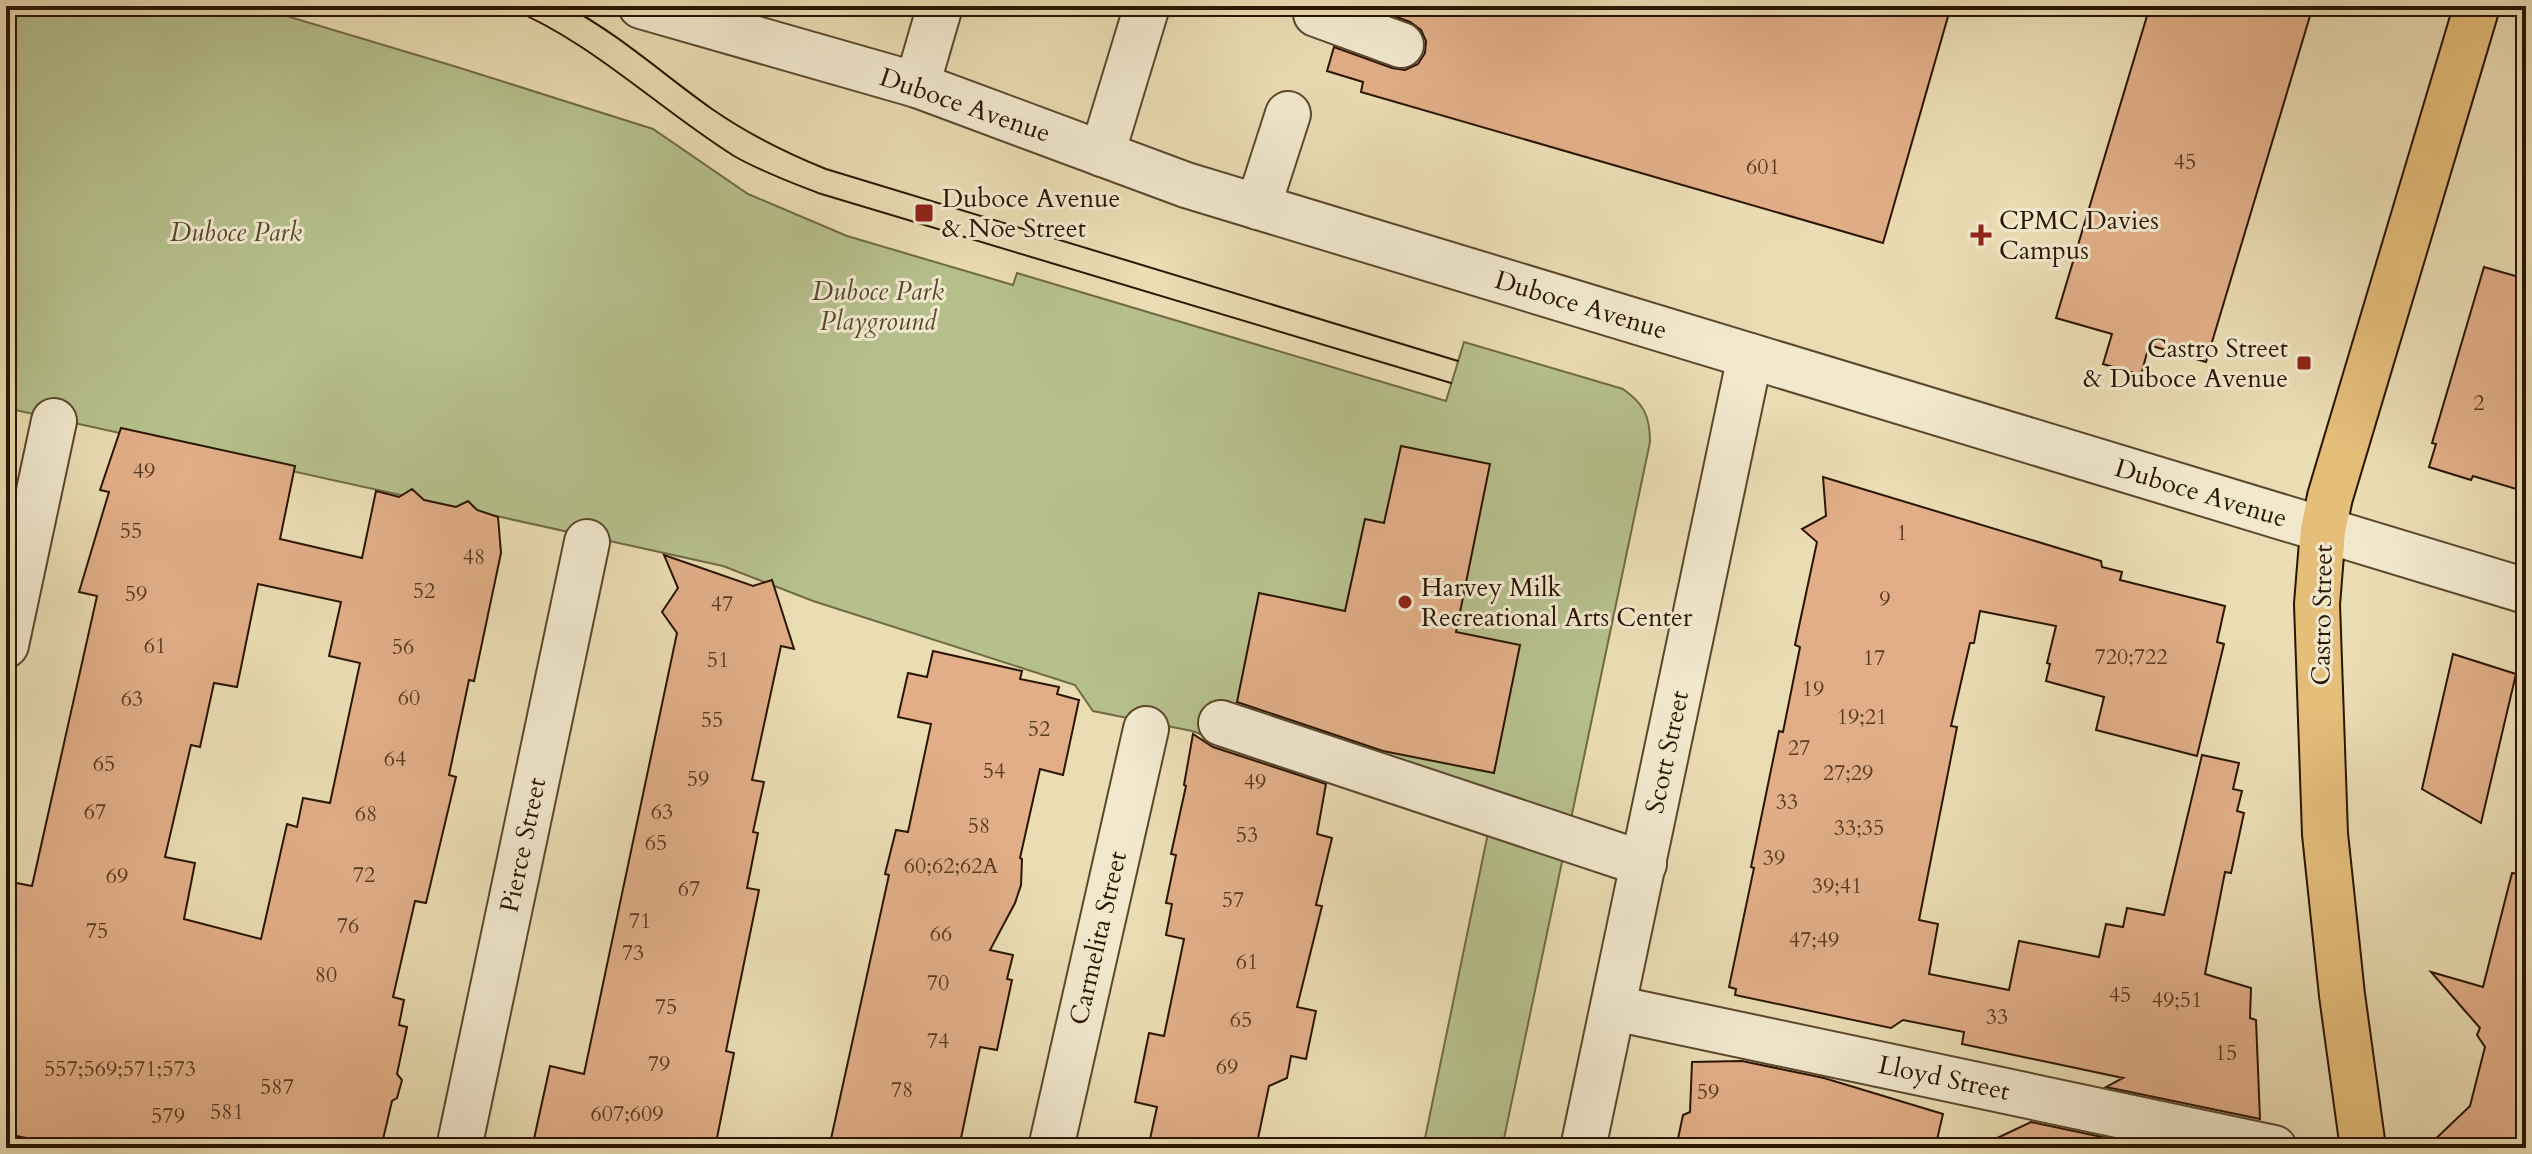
<svg xmlns="http://www.w3.org/2000/svg" width="2532" height="1154" viewBox="0 0 2532 1154" font-family="Cardo,serif">
  <rect width="100%" height="100%" fill="#eadcb3"/>
  <filter id="stains"><feTurbulence type="fractalNoise" baseFrequency=".0025" numOctaves="4"/><feColorMatrix values="0 0 0 0 .2 0 0 0 0 .09 0 0 0 0 .02 0 0 0 .5 -.17"/></filter>
  <radialGradient id="worn" r=".72"><stop offset=".6" stop-color="#630" stop-opacity="0"/><stop offset="1" stop-color="#630" stop-opacity=".3"/></radialGradient>
  <!-- green -->
  <path fill="#b6c08d" stroke="#706a46" stroke-width="2" d="M 6,6 L 253,6 L 457,67 L 653,129 L 748,194 L 847,236 L 1013,285 L 1017,273 L 1446,401 L 1464,342 L 1623,389 C 1644,404 1650,416 1650,442 L 1502,1148 L 1423,1148 L 1488,833 L 1192,731 L 1093,711 L 1075,685 L 813,601 L 723,566 L 6,408 Z"/>
  <!-- building -->
  <g fill="#e1ae87" stroke="#2b1500" stroke-width="2" fill-rule="evenodd">
    <path d="M 1367,6 L 1951,6 L 1883,243 L 1361,92 L 1363,82 L 1327,71 L 1334,47 L 1392,68 L 1405,70 L 1418,64 L 1425,53 L 1426,41 L 1421,30 L 1410,22 Z"/>
    <path d="M 2150,6 L 2313,6 L 2206,362 L 2149,345 L 2141,375 L 2103,364 L 2112,334 L 2056,318 Z"/>
    <path d="M 2484,267 L 2526,279 L 2526,492 L 2473,476 L 2471,480 L 2429,467 L 2436,444 L 2432,443 Z"/>
    <path d="M 121,428 L 295,466 L 280,539 L 362,558 L 376,491 L 399,497 L 412,489 L 424,500 L 456,507 L 468,501 L 477,510 L 498,517 L 501,553 L 474,681 L 469,680 L 449,775 L 456,777 L 426,903 L 415,901 L 393,997 L 404,1000 L 399,1025 L 407,1027 L 397,1074 L 402,1080 L 397,1098 L 392,1101 L 381,1148 L 77,1148 L 6,1134 L 6,881 L 32,886 L 97,596 L 79,592 L 109,492 L 100,490 ZM 258,584 L 341,602 L 329,656 L 360,663 L 330,803 L 303,798 L 297,827 L 287,824 L 261,939 L 184,919 L 195,863 L 165,857 L 191,745 L 200,747 L 214,683 L 237,687 Z"/>
    <path d="M 1401,446 L 1490,464 L 1456,632 L 1520,645 L 1494,773 L 1383,751 L 1237,702 L 1259,593 L 1345,611 L 1365,519 L 1384,523 Z"/>
    <path d="M 1823,477 L 2101,561 L 2102,567 L 2122,572 L 2120,580 L 2225,606 L 2217,642 L 2224,644 L 2197,756 L 2096,730 L 2104,697 L 2046,681 L 2050,664 L 2047,663 L 2056,626 L 1980,611 L 1974,643 L 1970,643 L 1951,726 L 1957,727 L 1919,920 L 1938,924 L 1929,974 L 2009,990 L 2019,941 L 2099,957 L 2106,924 L 2123,927 L 2127,908 L 2164,915 L 2202,755 L 2239,763 L 2233,789 L 2242,791 L 2237,811 L 2244,813 L 2231,873 L 2225,872 L 2205,974 L 2251,988 L 2250,1018 L 2256,1020 L 2260,1119 L 2106,1087 L 2123,1078 L 1962,1044 L 1964,1032 L 1903,1020 L 1891,1028 L 1735,995 L 1736,989 L 1729,987 L 1754,868 L 1751,867 L 1779,731 L 1783,732 L 1800,647 L 1795,645 L 1817,542 L 1802,529 L 1826,516 Z"/>
    <path d="M 664,555 L 753,586 L 772,580 L 794,649 L 781,646 L 752,780 L 764,782 L 753,832 L 758,833 L 747,888 L 759,890 L 726,1051 L 734,1053 L 715,1148 L 532,1148 L 550,1066 L 584,1074 L 677,633 L 662,612 L 678,588 Z"/>
    <path d="M 933,651 L 1022,671 L 1020,679 L 1059,687 L 1057,694 L 1079,700 L 1063,775 L 1040,769 L 1020,858 L 1022,859 L 1021,885 L 1015,903 L 990,950 L 1013,955 L 1007,979 L 1012,980 L 997,1050 L 980,1047 L 959,1148 L 829,1148 L 889,875 L 885,874 L 896,830 L 908,832 L 931,724 L 898,717 L 908,673 L 927,677 Z"/>
    <path d="M 2453,654 L 2516,674 L 2481,823 L 2422,789 Z"/>
    <path d="M 1193,734 L 1213,747 L 1326,784 L 1317,834 L 1332,838 L 1316,905 L 1322,906 L 1297,1007 L 1316,1011 L 1306,1059 L 1291,1056 L 1287,1078 L 1269,1086 L 1256,1148 L 1148,1148 L 1157,1107 L 1135,1102 L 1149,1033 L 1164,1036 L 1184,939 L 1166,935 L 1172,904 L 1166,903 L 1176,855 L 1171,854 L 1186,786 L 1184,785 Z"/>
    <path d="M 2512,873 L 2526,875 L 2526,1148 L 2426,1148 L 2470,1106 L 2485,1047 L 2477,1035 L 2480,1028 L 2431,972 L 2483,987 Z"/>
    <path d="M 1742,1061 L 1824,1078 L 1943,1114 L 1935,1148 L 1676,1148 L 1683,1115 L 1690,1112 L 1692,1062 Z"/>
    <path d="M 2031,1122 L 2154,1148 L 1976,1148 Z"/>
  </g>
  <g fill="none" stroke-linecap="round" stroke-linejoin="round">
    <!-- minor casing -->
    <g stroke="#5b472d" stroke-width="48">
      <g id="minor">
        <path d="M 641,6 L 917,85 L 1186,185 L 2526,591"/>
        <path d="M 1316,14 L 1401,45"/>
        <path d="M 917,85 L 940,6"/>
        <path d="M 1102,154 L 1147,6"/>
        <path d="M 1258,207 L 1288,114"/>
        <path d="M 6,645 L 54,421"/>
        <path d="M 1221,723 L 1644,864"/>
        <path d="M 1614,1008 L 2274,1148"/>
        <path d="M 459,1148 L 587,542"/>
        <path d="M 1051,1148 L 1146,729"/>
        <path d="M 1583,1148 L 1750,356"/>
      </g>
    </g>
    <!-- major casing -->
    <g stroke="#2b1500" stroke-width="48">
      <path id="major" d="M 2363,1148 L 2342,995 L 2325,834 L 2317,604 L 2323,530 L 2330,497 L 2477,6"/>
    </g>
    <!-- minor -->
    <use href="#minor" stroke="#f1e8ce" stroke-width="44"/>
    <!-- major -->
    <use href="#major" stroke="#e5be7a" stroke-width="44"/>
    <!-- tram -->
    <g stroke="#2b1500" stroke-width="2">
      <path d="M 505,6 C 591,41 656,107 734,156 C 760,171 790,182 818,193 L 1451,383"/>
      <path d="M 566,6 C 619,34 664,75 712,109 C 748,134 786,153 826,169 L 1458,361"/>
    </g>
  </g>
  <!-- markers -->
  <g fill="#8f2418" stroke="#f1e8ce" stroke-width="3">
    <rect x="914" y="203" width="20" height="20" rx="4"/>
    <path d="M1977 223h8v8h8v8h-8v8h-8v-8h-8v-8h8z"/>
    <rect x="2296" y="355" width="16" height="16" rx="4"/>
    <circle cx="1405" cy="602" r="8"/>
  </g>
  <g text-anchor="middle" dominant-baseline="central" stroke-width="6" stroke-linejoin="round" paint-order="stroke">
    <!-- number labels -->
    <g font-size="22" fill="#583b22">
      <text x="2185" y="162">45</text>
      <text x="1763" y="167">601</text>
      <text x="2479" y="403">2</text>
      <text x="144" y="471">49</text>
      <text x="131" y="531">55</text>
      <text x="1902" y="533">1</text>
      <text x="474" y="557">48</text>
      <text x="424" y="591">52</text>
      <text x="136" y="594">59</text>
      <text x="1885" y="599">9</text>
      <text x="722" y="604">47</text>
      <text x="155" y="646">61</text>
      <text x="403" y="647">56</text>
      <text x="2131" y="657">720;722</text>
      <text x="1874" y="658">17</text>
      <text x="718" y="660">51</text>
      <text x="1813" y="689">19</text>
      <text x="409" y="698">60</text>
      <text x="132" y="699">63</text>
      <text x="1862" y="717">19;21</text>
      <text x="712" y="720">55</text>
      <text x="1039" y="729">52</text>
      <text x="1799" y="748">27</text>
      <text x="395" y="759">64</text>
      <text x="104" y="764">65</text>
      <text x="994" y="771">54</text>
      <text x="1848" y="773">27;29</text>
      <text x="698" y="779">59</text>
      <text x="1255" y="782">49</text>
      <text x="1787" y="802">33</text>
      <text x="95" y="812">67</text>
      <text x="662" y="812">63</text>
      <text x="366" y="814">68</text>
      <text x="979" y="826">58</text>
      <text x="1859" y="828">33;35</text>
      <text x="1247" y="835">53</text>
      <text x="656" y="843">65</text>
      <text x="1774" y="858">39</text>
      <text x="951" y="866">60;62;62A</text>
      <text x="364" y="875">72</text>
      <text x="117" y="876">69</text>
      <text x="1837" y="886">39;41</text>
      <text x="689" y="889">67</text>
      <text x="1233" y="900">57</text>
      <text x="640" y="921">71</text>
      <text x="348" y="926">76</text>
      <text x="97" y="931">75</text>
      <text x="941" y="934">66</text>
      <text x="1814" y="940">47;49</text>
      <text x="633" y="953">73</text>
      <text x="1247" y="962">61</text>
      <text x="326" y="975">80</text>
      <text x="938" y="983">70</text>
      <text x="2120" y="995">45</text>
      <text x="2177" y="1000">49;51</text>
      <text x="666" y="1007">75</text>
      <text x="1997" y="1017">33</text>
      <text x="1241" y="1020">65</text>
      <text x="938" y="1041">74</text>
      <text x="2226" y="1053">15</text>
      <text x="659" y="1064">79</text>
      <text x="1227" y="1067">69</text>
      <text x="120" y="1069">557;569;571;573</text>
      <text x="277" y="1087">587</text>
      <text x="902" y="1090">78</text>
      <text x="1708" y="1092">59</text>
      <text x="227" y="1112">581</text>
      <text x="627" y="1114">607;609</text>
      <text x="168" y="1116">579</text>
    </g>
    <!-- street labels -->
    <g font-size="26" fill="#2b1500" stroke="#f1e8ce">
      <text transform="translate(965 105) rotate(19)">Duboce Avenue</text>
      <text transform="translate(1581 305) rotate(17)">Duboce Avenue</text>
      <text transform="translate(2201 493) rotate(17)">Duboce Avenue</text>
      <text transform="translate(2322 615) rotate(-89)">Castro Street</text>
      <text transform="translate(1667 752) rotate(-78)">Scott Street</text>
      <text transform="translate(523 845) rotate(-78)">Pierce Street</text>
      <text transform="translate(1098 938) rotate(-77)">Carmelita Street</text>
      <text transform="translate(1944 1078) rotate(12)">Lloyd Street</text>
    </g>
    <!-- poi labels -->
    <g font-size="26" fill="#2b1500" stroke="#f1e8ce" text-anchor="start">
      <text x="942" y="198">Duboce Avenue<tspan x="942" dy="30">&amp; Noe Street</tspan></text>
      <text x="1999" y="220">CPMC Davies<tspan x="1999" dy="30">Campus</tspan></text>
      <text x="2288" y="348" text-anchor="end">Castro Street<tspan x="2288" dy="30">&amp; Duboce Avenue</tspan></text>
      <text x="1421" y="587">Harvey Milk<tspan x="1421" dy="30">Recreational Arts Center</tspan></text>
    </g>
    <!-- park labels -->
    <g font-size="26" font-style="italic" fill="#55482a" stroke="#f1e8ce">
      <text x="236" y="232">Duboce Park</text>
      <text x="878" y="291">Duboce Park<tspan x="878" dy="30">Playground</tspan></text>
    </g>
  </g>
  <!-- margin -->
  <rect width="2532" height="1154" fill="none" stroke="#eadcb3" stroke-width="32"/>
  <rect x="8" y="8" width="2516" height="1138" fill="none" stroke="#2b1500" stroke-width="4"/>
  <rect x="16" y="16" width="2500" height="1122" fill="none" stroke="#2b1500" stroke-width="2"/>
  <rect width="100%" height="100%" filter="url(#stains)"/>
  <rect width="100%" height="100%" fill="url(#worn)"/>
</svg>
